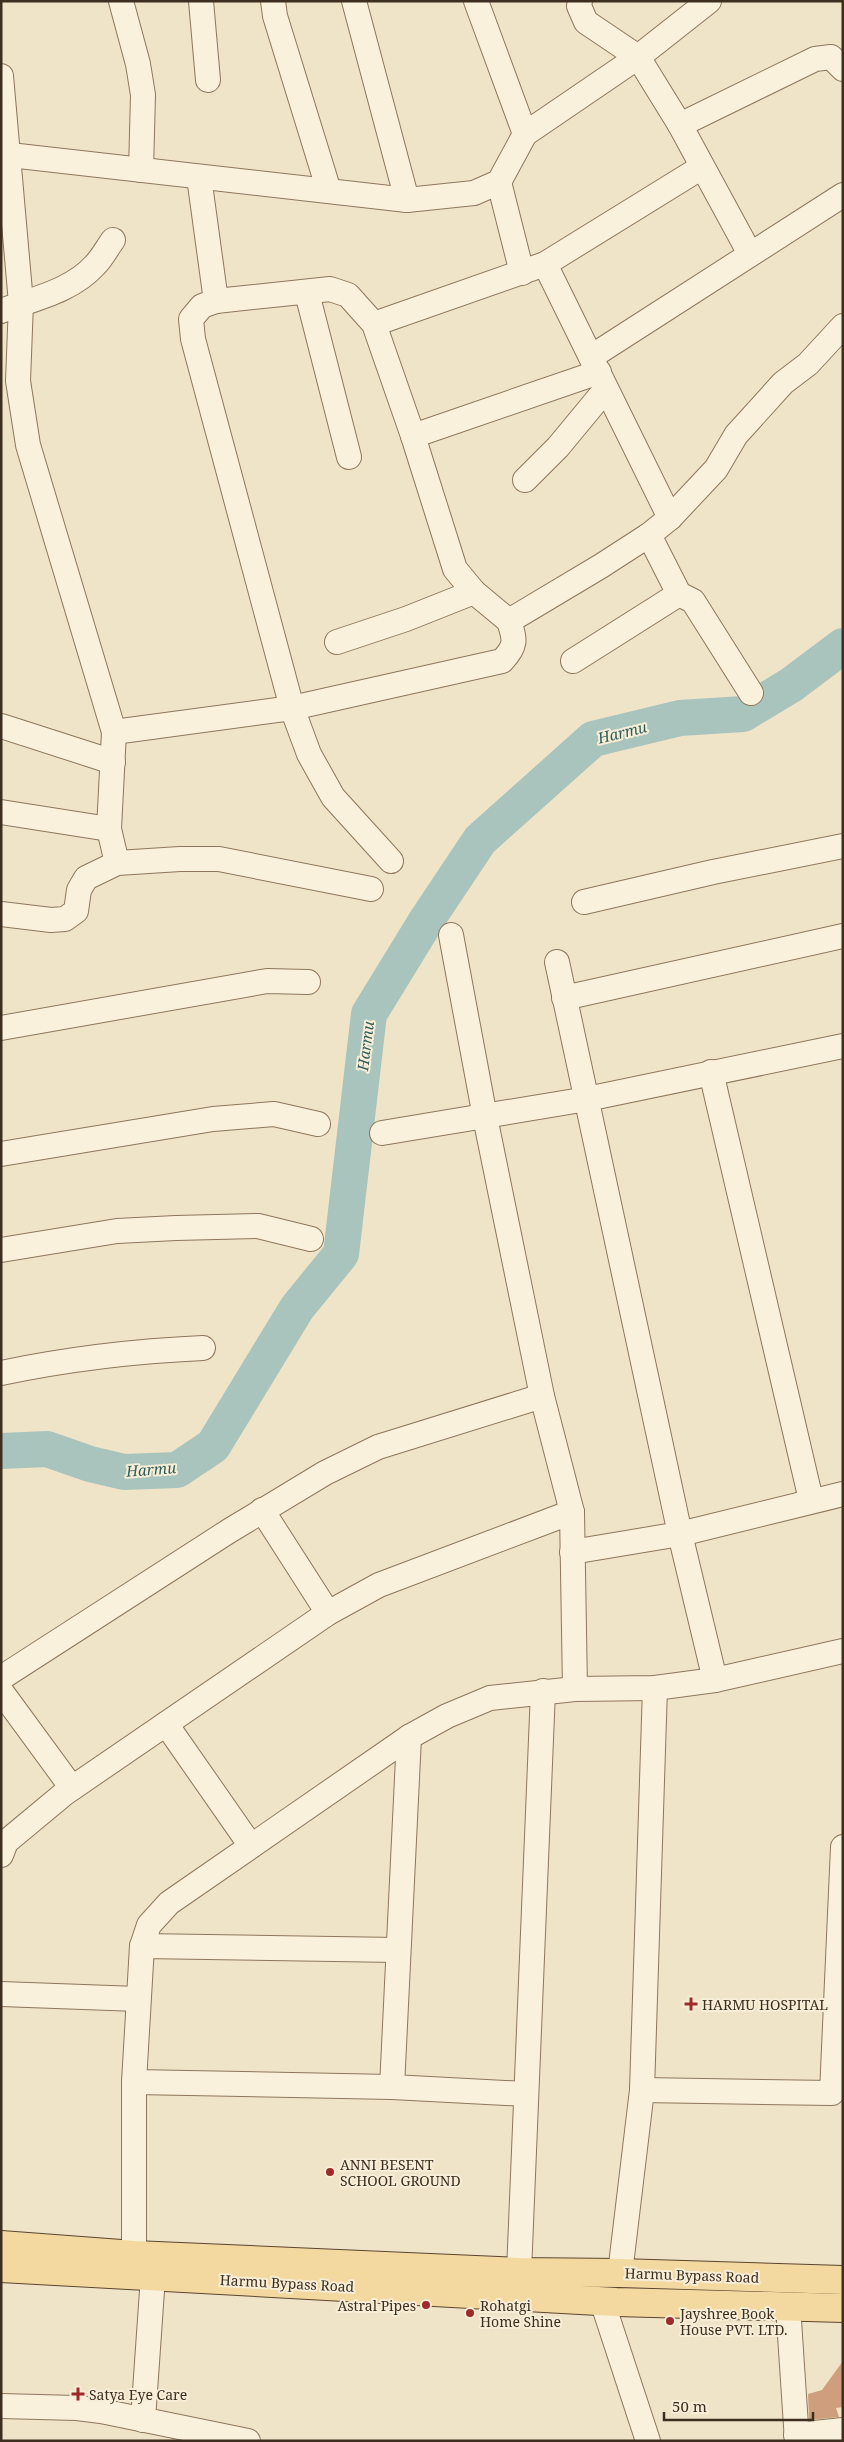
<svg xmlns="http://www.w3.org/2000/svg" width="844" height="2442" viewBox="0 0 844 2442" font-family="'Noto Serif',serif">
  <rect width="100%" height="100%" fill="#f0e4c8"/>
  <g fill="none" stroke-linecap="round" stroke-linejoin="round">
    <!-- river -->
    <path stroke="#a9c4bc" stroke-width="36" d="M 1,1451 L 47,1449 L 90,1464 L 124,1472 L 177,1470 L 213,1446 L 297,1308 L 341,1254 L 369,1014 L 426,921 L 480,840 L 593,739 L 680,718 L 743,714 L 791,685 L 843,646"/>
  </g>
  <!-- building -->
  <path fill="#cf9f7d" d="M 843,2361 L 843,2407 L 836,2408 L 839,2417 L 809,2420 L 808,2394 L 822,2390 Z"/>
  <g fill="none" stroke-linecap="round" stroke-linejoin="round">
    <!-- minor casing -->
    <g stroke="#8d765c" stroke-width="26">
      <g id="minor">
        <path d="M 121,1 L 138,64 L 143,95 L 141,170"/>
        <path d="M 201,1 L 208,80"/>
        <path d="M 273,1 L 275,16 L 329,191"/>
        <path d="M 354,1 L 407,200"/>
        <path d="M 476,1 L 525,134"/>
        <path d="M 580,1 L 579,6 L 586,22 L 638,57 L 680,125"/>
        <path d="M 1,76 L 21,303 L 18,381 L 28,445 L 114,732 L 109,829 L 117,863"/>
        <path d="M 1,154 L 407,200 L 474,193 L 499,182 L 525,134 L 638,57 L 709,1"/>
        <path d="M 199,177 L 216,301"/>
        <path d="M 499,182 L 522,273"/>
        <path d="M 750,254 L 680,125 L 815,59 L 831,57 L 843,69"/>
        <path d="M 545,264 L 670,518"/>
        <path d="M 307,293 L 349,457"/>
        <path d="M 1,311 C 33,299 72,291 95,265 C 102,258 107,248 113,240"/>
        <path d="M 374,324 L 545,264 L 702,167"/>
        <path d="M 591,357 L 843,195"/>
        <path d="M 413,436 L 599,372"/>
        <path d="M 525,480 L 558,447 L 606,389"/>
        <path d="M 649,535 L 679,594 L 693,601 L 751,693"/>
        <path d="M 337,642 L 406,619 L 474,592"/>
        <path d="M 573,661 L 679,594"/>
        <path d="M 1,726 L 113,762"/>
        <path d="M 114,732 L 292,708 L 502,661 C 517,645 515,640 509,621 L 601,566 L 649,535 L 670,518 L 716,469 L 736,435 L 783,383 L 808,364 L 843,326"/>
        <path d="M 1,812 L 109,829"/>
        <path d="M 391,861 L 333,797 L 309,754 L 292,708 L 193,339 L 191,319 L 202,306 L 216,301 L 330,289 L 348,295 L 374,324 L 413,436 L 455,569 L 474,592 L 509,621"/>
        <path d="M 584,902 L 713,872 L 843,846"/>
        <path d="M 1,914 L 51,920 L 65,919 L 76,911 L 79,890 L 86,878 L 117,863 L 180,859 L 219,859 L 371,889"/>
        <path d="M 451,935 L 485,1117 L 542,1396 L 572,1512 L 575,1689"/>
        <path d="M 557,962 L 680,1534 L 715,1680"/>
        <path d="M 564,998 L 843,936"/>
        <path d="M 1,1028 L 267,981 L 308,982"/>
        <path d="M 711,1072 L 811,1500"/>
        <path d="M 382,1133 L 587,1099 L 843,1046"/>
        <path d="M 1,1154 L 213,1119 L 274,1114 L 318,1124"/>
        <path d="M 1,1250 L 117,1231 L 176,1228 L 258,1226 L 311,1239"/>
        <path d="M 1,1373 C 68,1359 135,1351 203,1348"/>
        <path d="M 262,1510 L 328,1613"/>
        <path d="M 572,1552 L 680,1534 L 843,1494"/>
        <path d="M 1,1678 L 229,1531 L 325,1473 L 378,1447 L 542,1396"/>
        <path d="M 1,1691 L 72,1788"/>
        <path d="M 166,1724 L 251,1846"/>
        <path d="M 1,1855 L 6,1842 L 65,1793 L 328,1613 L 379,1585 L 572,1512"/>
        <path d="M 142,1946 L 398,1950"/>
        <path d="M 1,1994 L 138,1999"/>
        <path d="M 134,2082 L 392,2087 L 526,2094"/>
        <path d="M 392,2087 L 409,1737"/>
        <path d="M 642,2090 L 655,1688"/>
        <path d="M 134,2255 L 134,2082 L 142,1946 L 149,1925 L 169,1903 L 409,1737 L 447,1716 L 490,1698 L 575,1689 L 655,1688 L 715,1680 L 843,1651"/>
        <path d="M 519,2272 L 543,1691"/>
        <path d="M 620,2273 L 642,2090 L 832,2093 L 843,1847"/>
        <path d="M 602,2301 L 648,2441"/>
        <path d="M 788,2305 L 797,2441"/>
        <path d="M 1,2406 L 77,2408 L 101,2411 L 248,2441"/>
        <path d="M 143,2420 L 153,2276"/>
        <path d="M 796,2435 L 843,2430"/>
      </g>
    </g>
    <!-- major casing -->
    <g stroke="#5b4430" stroke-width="30">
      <g id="major">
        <path d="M 1,2245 L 134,2255 L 519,2272 L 620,2273 L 843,2280"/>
        <path d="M 1,2268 L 616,2302 L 843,2308"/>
      </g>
    </g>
    <!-- minor -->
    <use href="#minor" stroke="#faf1dc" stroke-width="24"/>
    <!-- major -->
    <use href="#major" stroke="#f3d9a0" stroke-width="28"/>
  </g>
  <!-- markers -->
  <g fill="#9e2a2b" stroke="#f7eed8" stroke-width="2">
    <path d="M688.5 1996.5h5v5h5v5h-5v5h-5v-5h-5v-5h5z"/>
    <circle cx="330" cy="2172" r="5"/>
    <circle cx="426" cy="2305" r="5"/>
    <circle cx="470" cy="2313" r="5"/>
    <circle cx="670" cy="2321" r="5"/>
    <path d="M75.5 2386.5h5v5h5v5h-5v5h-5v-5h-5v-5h5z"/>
  </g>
  <g text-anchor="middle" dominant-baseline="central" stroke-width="4" stroke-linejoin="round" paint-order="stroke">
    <!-- poi labels -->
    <g font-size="14" fill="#3d2e20" stroke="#f7eed8" text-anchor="start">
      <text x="702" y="2004">HARMU HOSPITAL</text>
      <text x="340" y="2164">ANNI BESENT<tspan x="340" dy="16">SCHOOL GROUND</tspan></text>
      <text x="416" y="2305" text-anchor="end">Astral Pipes</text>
      <text x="480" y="2305">Rohatgi<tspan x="480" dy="16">Home Shine</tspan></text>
      <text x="680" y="2313">Jayshree Book<tspan x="680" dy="16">House PVT. LTD.</tspan></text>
      <text x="89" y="2394">Satya Eye Care</text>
    </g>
    <!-- street labels -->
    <g font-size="14" fill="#3d2e20" stroke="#f7eed8">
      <text transform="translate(692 2275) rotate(2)">Harmu Bypass Road</text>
      <text transform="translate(287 2283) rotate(3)">Harmu Bypass Road</text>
    </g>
    <!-- water labels -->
    <g font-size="15" font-style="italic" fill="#2f5d5a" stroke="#f7eed8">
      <text transform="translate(622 732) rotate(-14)">Harmu</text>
      <text transform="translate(365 1046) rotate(-83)">Harmu</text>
      <text transform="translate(151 1469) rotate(-4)">Harmu</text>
    </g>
  </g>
  <!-- border -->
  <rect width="844" height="2442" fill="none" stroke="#3d2e20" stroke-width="5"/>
  <!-- scale -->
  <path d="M664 2412v8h149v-8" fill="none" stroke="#3d2e20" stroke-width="2.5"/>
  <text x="672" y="2412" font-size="15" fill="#3d2e20" stroke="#f7eed8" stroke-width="4" paint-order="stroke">50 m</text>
</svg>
